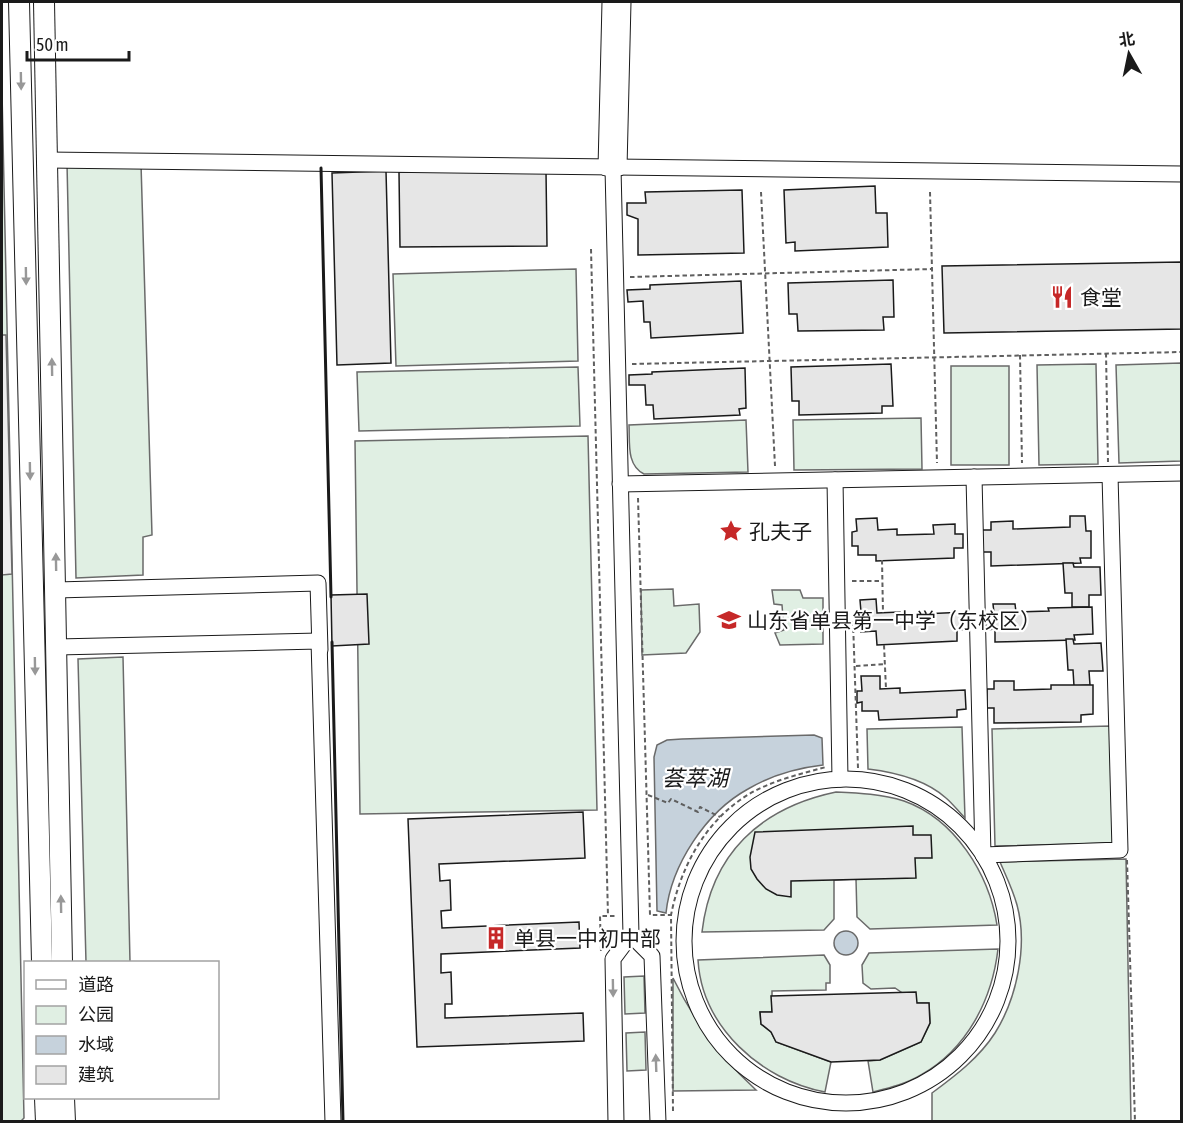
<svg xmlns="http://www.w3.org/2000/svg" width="1183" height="1123" viewBox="0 0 1183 1123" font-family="'Asap Condensed','Noto Sans SC',sans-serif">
  <rect width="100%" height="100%" fill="#fff"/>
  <!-- green -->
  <g fill="#e0efe3" stroke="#6a6a6a" stroke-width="1.5">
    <path d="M 2,92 L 24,1118 L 20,1122 L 2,1121 Z"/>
    <path d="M 67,163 L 141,164 L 152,535 L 143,537 L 143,575 L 76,578 Z"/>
    <path d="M 576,269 L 578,361 L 396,366 L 393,274 Z"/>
    <path d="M 1181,363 L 1181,461 L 1119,463 L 1116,365 Z"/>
    <path d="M 1096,364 L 1098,464 L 1039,465 L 1037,365 Z"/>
    <rect x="951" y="366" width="58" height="99"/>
    <path d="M 578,367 L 580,426 L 359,431 L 357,372 Z"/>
    <path d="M 921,418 L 922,469 L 794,470 L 793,420 Z"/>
    <path d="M 746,420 L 748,472 L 644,474 C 626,465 630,442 629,425 Z"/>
    <path d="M 588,436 L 597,810 L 360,814 L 355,441 Z"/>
    <path d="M 673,589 L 674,606 L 699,604 L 700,632 L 686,653 L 642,655 L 641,590 Z"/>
    <path d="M 772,590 L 800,590 L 803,598 L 823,598 L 823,644 L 780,645 L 775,633 L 784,630 L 782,605 L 774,604 Z"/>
    <path d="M 123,657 L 130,962 L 86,962 L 78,659 Z"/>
    <path d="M 1110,726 L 1113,843 L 995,846 L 992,729 Z"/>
    <path d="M 962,727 L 965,818 C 959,812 953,804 946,798 C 926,780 893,772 868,769 L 867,729 Z"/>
    <path d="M 836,792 C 859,793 882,794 904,801 C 955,819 989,874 997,925 L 870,929 L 857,917 L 856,879 L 834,880 L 834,919 L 824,930 L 702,932 C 711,854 760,808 836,792 Z"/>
    <path d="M 1126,859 L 1131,1121 L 932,1121 L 932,1093 C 955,1076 979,1058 995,1033 C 1017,998 1028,945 1017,905 C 1013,890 1006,876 1000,862 Z"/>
    <path d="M 998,949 C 992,1000 967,1049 921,1075 C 906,1084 889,1088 873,1092 L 868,1061 L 880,1060 L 921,1042 L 930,1023 L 929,1003 L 917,1003 L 895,988 L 871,989 L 863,983 L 862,965 L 869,953 Z"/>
    <path d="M 824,955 L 830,965 L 830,983 L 826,983 L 826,990 L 772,991 L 772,1012 L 760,1012 L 761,1024 L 771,1032 L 776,1042 L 831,1062 L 825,1092 C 761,1080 702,1027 698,960 Z"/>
    <path d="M 644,976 L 645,1013 L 625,1014 L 624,977 Z"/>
    <path d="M 673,978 C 694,1021 721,1058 756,1090 L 673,1091 Z"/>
    <path d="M 645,1032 L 646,1070 L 627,1071 L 626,1033 Z"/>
  </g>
  <!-- parking -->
  <path fill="#ededed" stroke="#6a6a6a" stroke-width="1.5" d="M 2,335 L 6,335 L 12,574 L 2,575 Z"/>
  <!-- water -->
  <g fill="#c6d2dc" stroke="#6a6a6a" stroke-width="1.5">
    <path d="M 814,735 L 822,738 L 823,765 C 797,768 770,776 748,789 C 706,812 671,865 666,913 L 657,911 L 654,757 L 657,745 L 667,740 L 682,739 Z"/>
    <circle cx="846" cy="943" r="12"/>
  </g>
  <!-- building -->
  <g fill="#e6e6e6" stroke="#1a1a1a" stroke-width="1.5">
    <path d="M 386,171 L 391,363 L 337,365 L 332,173 Z"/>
    <path d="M 546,171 L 547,246 L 400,247 L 399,172 Z"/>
    <path d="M 875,186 L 876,213 L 887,213 L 888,247 L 795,251 L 795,242 L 786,243 L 784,190 Z"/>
    <path d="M 742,190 L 744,253 L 638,255 L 638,219 L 627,215 L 627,203 L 646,203 L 645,192 Z"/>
    <path d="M 1182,262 L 1182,329 L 944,333 L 942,266 Z"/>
    <path d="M 893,280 L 894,317 L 883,317 L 884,330 L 798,331 L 797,314 L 789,314 L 788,283 Z"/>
    <path d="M 741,281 L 743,333 L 651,338 L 650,322 L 644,322 L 643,301 L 628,302 L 627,290 L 650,289 L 650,285 Z"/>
    <path d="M 891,364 L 893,406 L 882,406 L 882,413 L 799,415 L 799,401 L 792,401 L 791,367 Z"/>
    <path d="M 745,368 L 746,408 L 739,409 L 740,415 L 654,419 L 653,405 L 646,405 L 645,385 L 629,385 L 629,375 L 652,374 L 652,372 Z"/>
    <path d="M 1070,516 L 1085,516 L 1086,531 L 1091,531 L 1091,558 L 1080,558 L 1081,563 L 991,566 L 991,552 L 983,552 L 982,530 L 991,530 L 991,522 L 1013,521 L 1013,529 L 1070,527 Z"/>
    <path d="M 877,518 L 878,530 L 897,529 L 897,535 L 934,534 L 933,525 L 955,524 L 955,534 L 963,534 L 963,548 L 954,548 L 954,558 L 876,561 L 876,555 L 858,555 L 858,546 L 852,546 L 852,532 L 857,531 L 856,519 Z"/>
    <path d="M 1063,563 L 1073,563 L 1074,567 L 1100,567 L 1101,595 L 1089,595 L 1089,607 L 1072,607 L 1072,593 L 1065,593 Z"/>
    <path d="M 367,594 L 369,644 L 332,646 L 331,595 Z"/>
    <path d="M 876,599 L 877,613 L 900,612 L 900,615 L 966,612 L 967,629 L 957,630 L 957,641 L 877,645 L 876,631 L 861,632 L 861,626 L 856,626 L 855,612 L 861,612 L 860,600 Z"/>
    <path d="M 993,604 L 1015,604 L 1016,612 L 1049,611 L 1048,608 L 1092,607 L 1093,634 L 1074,635 L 1075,640 L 995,642 L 995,629 L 986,630 L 985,613 L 994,613 Z"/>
    <path d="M 1066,639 L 1073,639 L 1074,644 L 1101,643 L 1103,671 L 1089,671 L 1090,685 L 1074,686 L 1073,670 L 1068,670 Z"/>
    <path d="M 861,676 L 880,676 L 880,689 L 900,688 L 900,693 L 965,690 L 966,709 L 957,710 L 957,717 L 879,720 L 878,711 L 862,711 L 862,702 L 857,703 L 857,691 L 862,691 Z"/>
    <path d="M 994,681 L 1014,681 L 1014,690 L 1051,689 L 1051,685 L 1093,685 L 1093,714 L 1081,715 L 1081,722 L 994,723 L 994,708 L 987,708 L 987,689 L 994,689 Z"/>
    <path d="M 583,812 L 585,858 L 439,864 L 440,881 L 450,880 L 451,910 L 441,911 L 442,928 L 579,922 L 580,948 L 441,954 L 441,973 L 451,972 L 452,1004 L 445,1004 L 445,1018 L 583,1013 L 584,1041 L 417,1047 L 408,819 Z"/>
    <path d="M 913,826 L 913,835 L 931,835 L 932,858 L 915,858 L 916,878 L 791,881 L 791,897 L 777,895 L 766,889 L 757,879 L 751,869 L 750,857 L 755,832 Z"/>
    <path d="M 916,992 L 917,1003 L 929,1003 L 930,1023 L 921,1042 L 880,1060 L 831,1062 L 776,1042 L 771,1032 L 761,1024 L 760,1012 L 772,1012 L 771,996 Z"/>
  </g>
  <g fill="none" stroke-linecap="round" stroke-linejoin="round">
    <!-- minor casing -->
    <g stroke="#1a1a1a" stroke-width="17">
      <g id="minor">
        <path d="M 47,160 L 1182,174"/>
        <path d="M 606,168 L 610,2"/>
        <path d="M 613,168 L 631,935 L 613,959 L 616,1122"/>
        <path d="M 619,168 L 623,2"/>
        <path d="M 974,477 L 983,855 L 1120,850 L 1110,475"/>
        <path d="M 835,480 L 840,779"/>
        <path d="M 620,484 L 1182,473"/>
        <path d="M 56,590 L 318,583 L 320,650"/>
        <path d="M 57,647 L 319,641 L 333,1122"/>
        <circle cx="846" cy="941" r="162"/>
        <path d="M 631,935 L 652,956 L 658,1122"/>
      </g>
    </g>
    <!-- major casing -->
    <g stroke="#1a1a1a" stroke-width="22">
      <g id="major">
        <path d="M 19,2 L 42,962"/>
        <path d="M 44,2 L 62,962"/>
        <path d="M 45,1098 L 46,1122"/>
        <path d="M 64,1098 L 65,1122"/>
      </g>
    </g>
    <!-- path -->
    <g stroke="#5f5f5f" stroke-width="2" stroke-dasharray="4.5 3" stroke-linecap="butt">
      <path d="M 761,192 L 775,466"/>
      <path d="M 930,192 L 937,463"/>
      <path d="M 591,249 L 608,916"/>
      <path d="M 630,277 L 933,269"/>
      <path d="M 1106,353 L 1108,462"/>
      <path d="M 1020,355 L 1022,463"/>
      <path d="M 632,364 L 1182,352"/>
      <path d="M 638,498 L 650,915 L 671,915"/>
      <path d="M 882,560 L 883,613"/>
      <path d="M 852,581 L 882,581"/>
      <path d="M 853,621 L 858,768"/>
      <path d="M 884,645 L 886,689"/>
      <path d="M 856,666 L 885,664"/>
      <path d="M 648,795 L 668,803 L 671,799 L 698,812 L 700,807 L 720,817"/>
      <path d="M 1127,860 L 1135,1122"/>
      <path d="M 601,951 L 600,916 L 617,916"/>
      <path d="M 673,1111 L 671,915 C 680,870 702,827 740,800 C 765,782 797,775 826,767"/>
    </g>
    <!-- minor -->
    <use href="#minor" stroke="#fff" stroke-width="15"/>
    <!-- major -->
    <use href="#major" stroke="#fff" stroke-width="20"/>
    <!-- wall -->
    <g stroke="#1a1a1a" stroke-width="3">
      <path d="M 321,168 L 331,597"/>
      <path d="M 332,642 L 343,1122"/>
    </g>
  </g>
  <!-- one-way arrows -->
  <defs><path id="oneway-solid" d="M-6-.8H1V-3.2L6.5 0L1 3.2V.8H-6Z" transform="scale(1.5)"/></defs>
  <g fill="#989898">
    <use href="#oneway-solid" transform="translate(21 81) rotate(89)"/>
    <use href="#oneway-solid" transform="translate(26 276) rotate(89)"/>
    <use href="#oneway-solid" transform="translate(52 367) rotate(-91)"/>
    <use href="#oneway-solid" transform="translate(30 471) rotate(89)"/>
    <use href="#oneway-solid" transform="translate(56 562) rotate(-91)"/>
    <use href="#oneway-solid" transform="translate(35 666) rotate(89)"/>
    <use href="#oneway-solid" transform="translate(61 904) rotate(-91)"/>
    <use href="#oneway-solid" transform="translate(613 988) rotate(89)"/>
    <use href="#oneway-solid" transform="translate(656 1063) rotate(-92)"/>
  </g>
  <!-- icons -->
  <defs>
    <g id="restaurant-bare" transform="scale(1.8)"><path d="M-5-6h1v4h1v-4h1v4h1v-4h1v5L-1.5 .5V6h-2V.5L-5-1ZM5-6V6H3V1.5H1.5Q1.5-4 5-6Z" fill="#c62828" stroke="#fff" stroke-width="2.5" paint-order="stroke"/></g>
    <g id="sight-bare" transform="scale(1.8)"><path d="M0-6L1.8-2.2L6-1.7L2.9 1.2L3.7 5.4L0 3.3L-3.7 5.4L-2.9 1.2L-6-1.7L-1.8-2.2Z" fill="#c62828" stroke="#fff" stroke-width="2.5" paint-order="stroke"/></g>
    <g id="school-bare" transform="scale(1.8)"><path d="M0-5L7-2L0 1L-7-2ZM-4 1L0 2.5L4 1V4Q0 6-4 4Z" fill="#c62828" stroke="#fff" stroke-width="2.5" paint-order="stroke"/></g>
    <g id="building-bare" transform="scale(1.8)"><path d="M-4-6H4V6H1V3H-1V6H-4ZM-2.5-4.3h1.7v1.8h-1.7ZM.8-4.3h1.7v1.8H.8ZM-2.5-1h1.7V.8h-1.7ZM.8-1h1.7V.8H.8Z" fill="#c62828" stroke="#fff" stroke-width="2.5" paint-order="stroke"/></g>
  </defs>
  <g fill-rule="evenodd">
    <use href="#restaurant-bare" x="1062" y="297"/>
    <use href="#sight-bare" x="731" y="531"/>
    <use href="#school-bare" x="729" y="620"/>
    <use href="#building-bare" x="496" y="938"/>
  </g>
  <g text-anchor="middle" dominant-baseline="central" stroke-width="4.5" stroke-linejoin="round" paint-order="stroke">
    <!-- poi labels -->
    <g font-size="21" fill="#1a1a1a" stroke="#fff" text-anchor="start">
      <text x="1080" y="297">食堂</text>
      <text x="749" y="531">孔夫子</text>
      <text x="747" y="620">山东省单县第一中学（东校区）</text>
      <text x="514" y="938">单县一中初中部</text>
    </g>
    <!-- water labels -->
    <g font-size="22" font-style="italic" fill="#1a1a1a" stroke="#fff">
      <text x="695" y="778">荟萃湖</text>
    </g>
  </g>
  <!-- border -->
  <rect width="1183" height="1123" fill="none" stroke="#1a1a1a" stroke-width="6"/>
  <!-- legend -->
  <rect x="24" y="961" width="195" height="138" fill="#ffffff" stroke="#a3a3a3" stroke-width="1.5"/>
  <rect x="36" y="980" width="30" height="9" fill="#ffffff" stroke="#a3a3a3" stroke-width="1.5"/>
  <text x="78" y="991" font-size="18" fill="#1a1a1a">道路</text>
  <rect x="36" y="1006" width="30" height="18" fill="#e0efe3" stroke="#a3a3a3" stroke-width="1.5"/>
  <text x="78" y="1021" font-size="18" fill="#1a1a1a">公园</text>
  <rect x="36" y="1036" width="30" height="18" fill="#c6d2dc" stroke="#a3a3a3" stroke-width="1.5"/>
  <text x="78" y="1051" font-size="18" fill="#1a1a1a">水域</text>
  <rect x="36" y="1066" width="30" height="18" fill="#e6e6e6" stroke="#a3a3a3" stroke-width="1.5"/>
  <text x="78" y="1081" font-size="18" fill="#1a1a1a">建筑</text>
  <!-- north arrow -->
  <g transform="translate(1129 54) rotate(351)" stroke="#ffffff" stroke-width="4.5" paint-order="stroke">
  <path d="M0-4.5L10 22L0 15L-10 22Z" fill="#1a1a1a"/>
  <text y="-9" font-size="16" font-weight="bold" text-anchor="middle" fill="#1a1a1a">北</text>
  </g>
  <!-- scale -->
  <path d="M27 51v9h102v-9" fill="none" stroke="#1a1a1a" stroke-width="3"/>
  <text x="36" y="51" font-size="18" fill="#1a1a1a" stroke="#ffffff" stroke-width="4.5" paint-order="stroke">50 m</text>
</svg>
